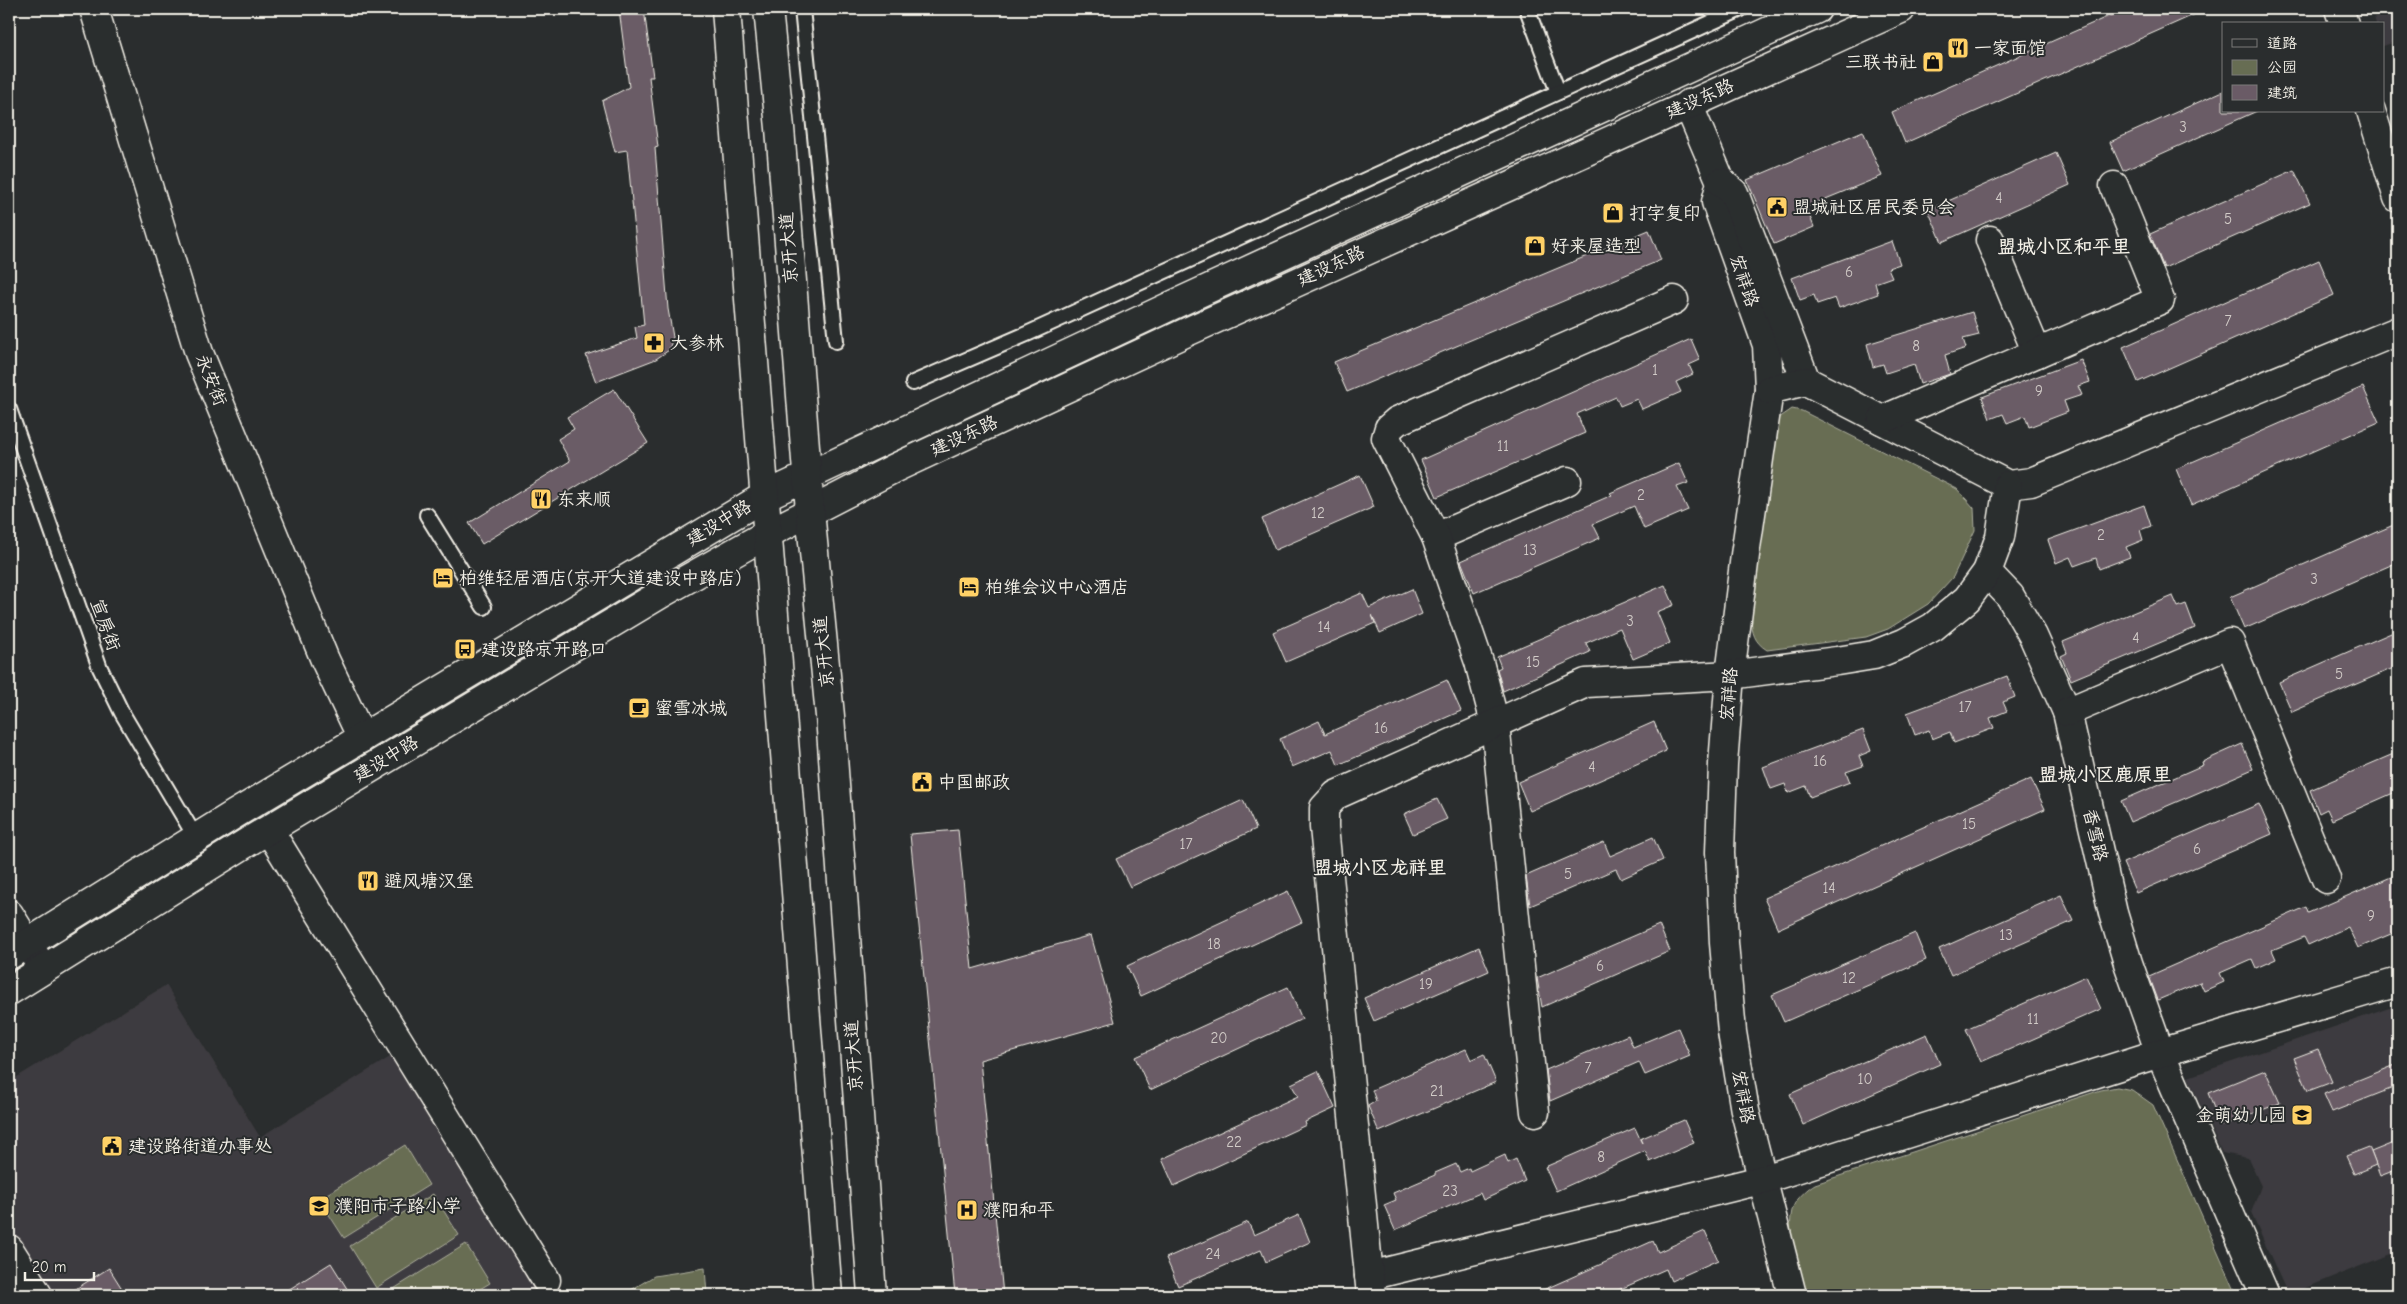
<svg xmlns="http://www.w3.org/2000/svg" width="2407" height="1304" viewBox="0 0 2407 1304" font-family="'Comic Neue','LXGW WenKai TC',sans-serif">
  <rect width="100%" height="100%" fill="#2a2d2e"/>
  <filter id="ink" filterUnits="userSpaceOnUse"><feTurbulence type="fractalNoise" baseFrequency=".02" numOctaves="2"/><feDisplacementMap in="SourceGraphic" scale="10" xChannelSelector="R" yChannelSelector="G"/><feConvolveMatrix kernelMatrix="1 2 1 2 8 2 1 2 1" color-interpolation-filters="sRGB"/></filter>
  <g filter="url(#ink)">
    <!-- built -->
    <g fill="#3d3b3f">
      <path d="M 2372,9 L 2398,9 L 2398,41 L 2383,46 L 2383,24 L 2376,24 Z"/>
      <path d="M 166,985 L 260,1137 L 395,1054 L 543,1295 L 50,1295 L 9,1228 L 9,1082 Z"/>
      <path d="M 2398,1005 L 2398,1251 L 2288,1295 L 2251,1213 L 2261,1186 L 2248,1158 L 2222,1153 L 2188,1077 Z"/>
    </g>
    <!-- green -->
    <g fill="#676d53" stroke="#aeaf9e">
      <path d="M 1792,409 L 1802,411 L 1957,489 L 1974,508 L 1975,530 L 1953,577 L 1928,604 L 1888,629 L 1866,637 L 1767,650 C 1754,642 1752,632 1751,619 L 1775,434 L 1779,418 Z"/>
      <path d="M 2117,1087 L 2132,1090 L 2153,1105 L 2237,1295 L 1807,1295 C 1798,1275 1783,1223 1795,1203 C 1800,1196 1808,1188 1815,1184 L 2101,1090 Z"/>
      <path d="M 405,1145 L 429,1185 L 344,1238 L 319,1199 Z"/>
      <path d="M 433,1194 L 459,1235 L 376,1288 L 350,1246 Z"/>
      <path d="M 466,1244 L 490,1283 L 470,1295 L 384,1295 Z"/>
      <path d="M 705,1268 L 707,1295 L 623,1295 L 654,1276 Z"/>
    </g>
    <!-- building -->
    <g fill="#6a5b66" stroke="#f4f1e8">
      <path d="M 619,9 L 644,9 L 653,77 L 649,77 L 658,147 L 655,148 L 668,309 L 673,337 L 669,350 L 656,359 L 596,382 L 586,355 L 637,338 L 635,327 L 644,325 L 627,150 L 615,152 L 602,101 L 629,87 Z"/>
      <path d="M 2125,9 L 2207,9 L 1905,143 L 1892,112 Z"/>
      <path d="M 2223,91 L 2223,111 L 2257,111 L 2123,171 L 2110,142 Z"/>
      <path d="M 1863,131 L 1882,176 L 1806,207 L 1814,227 L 1774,244 L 1747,180 Z"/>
      <path d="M 2056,153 L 2070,185 L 1942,242 L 1928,210 Z"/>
      <path d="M 2294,170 L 2310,203 L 2164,268 L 2150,234 Z"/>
      <path d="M 1649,230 L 1661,260 L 1347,392 L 1334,362 Z"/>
      <path d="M 1892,241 L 1900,264 L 1888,268 L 1892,277 L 1875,283 L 1878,294 L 1839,308 L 1835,298 L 1817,304 L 1814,295 L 1800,300 L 1792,278 Z"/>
      <path d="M 2319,260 L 2334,295 L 2138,382 L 2123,347 Z"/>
      <path d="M 1972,312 L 1979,335 L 1963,339 L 1966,348 L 1945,355 L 1950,374 L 1920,384 L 1914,364 L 1886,373 L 1883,364 L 1873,367 L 1867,344 Z"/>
      <path d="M 1691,339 L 1700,360 L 1689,365 L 1693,374 L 1676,382 L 1681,392 L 1642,409 L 1637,399 L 1620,406 L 1616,397 L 1577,414 L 1585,433 L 1437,497 L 1421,460 Z"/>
      <path d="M 2081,360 L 2090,382 L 2078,386 L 2082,395 L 2064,401 L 2068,412 L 2029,427 L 2025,416 L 2007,423 L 2003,414 L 1990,419 L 1982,397 Z"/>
      <path d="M 2363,387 L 2379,422 L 2191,505 L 2176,469 Z"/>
      <path d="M 614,389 L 648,443 L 482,544 L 469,523 L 570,461 L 558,439 L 574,429 L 567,417 Z"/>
      <path d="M 1679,463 L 1688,483 L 1677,487 L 1688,510 L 1644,529 L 1634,506 L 1593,524 L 1600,538 L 1474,593 L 1461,561 L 1612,495 L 1610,493 Z"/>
      <path d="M 1360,475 L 1374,507 L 1275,550 L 1262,519 Z"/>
      <path d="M 2144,505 L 2151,526 L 2140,530 L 2143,540 L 2126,547 L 2130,557 L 2099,569 L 2096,558 L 2074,566 L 2070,557 L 2056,563 L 2048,540 Z"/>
      <path d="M 2398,523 L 2398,562 L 2244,629 L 2230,597 Z"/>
      <path d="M 1665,585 L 1674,605 L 1657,612 L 1670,643 L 1633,659 L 1620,628 L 1586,643 L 1590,652 L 1503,691 L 1497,669 L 1501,667 L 1497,657 Z"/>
      <path d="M 1412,589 L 1422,614 L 1380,633 L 1372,615 L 1375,623 L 1286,662 L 1273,632 L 1362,593 L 1369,608 Z"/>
      <path d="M 2173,596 L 2178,607 L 2186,604 L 2195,628 L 2071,680 L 2061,656 L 2067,653 L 2063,642 Z"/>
      <path d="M 2398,630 L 2398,666 L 2292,712 L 2279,682 Z"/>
      <path d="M 2007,676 L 2015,697 L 2003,702 L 2007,711 L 1990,718 L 1994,728 L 1954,743 L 1950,732 L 1932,739 L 1929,730 L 1915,735 L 1907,713 Z"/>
      <path d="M 1447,680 L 1461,711 L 1338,765 L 1332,750 L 1292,767 L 1280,739 L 1319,721 L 1325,734 Z"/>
      <path d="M 1654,722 L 1666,751 L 1530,811 L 1518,782 Z"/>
      <path d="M 1863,730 L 1871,751 L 1859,756 L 1863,766 L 1846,772 L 1850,782 L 1810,797 L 1806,786 L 1788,793 L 1785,784 L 1771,789 L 1763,767 Z"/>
      <path d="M 2242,744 L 2253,769 L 2130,822 L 2121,801 L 2203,765 L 2202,762 Z"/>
      <path d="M 2398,752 L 2398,791 L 2332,820 L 2327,809 L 2319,813 L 2310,790 Z"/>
      <path d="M 2031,779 L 2045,809 L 1778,929 L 1764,898 Z"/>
      <path d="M 1437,799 L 1447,819 L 1413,834 L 1404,814 Z"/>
      <path d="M 1243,800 L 1256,829 L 1130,887 L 1116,859 Z"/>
      <path d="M 2259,804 L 2272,834 L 2136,893 L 2123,863 Z"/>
      <path d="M 958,830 L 972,969 L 1091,935 L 1115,1022 L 980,1060 L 1003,1295 L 955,1295 L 910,834 Z"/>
      <path d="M 1653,837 L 1663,860 L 1621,879 L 1616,869 L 1530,906 L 1526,876 L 1604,842 L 1610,856 Z"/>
      <path d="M 2398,874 L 2398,931 L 2358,948 L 2348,927 L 2308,945 L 2304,937 L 2272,950 L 2276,959 L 2256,968 L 2252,959 L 2220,973 L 2224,982 L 2204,991 L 2200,982 L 2158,1000 L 2149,976 L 2306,907 L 2308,913 Z"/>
      <path d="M 1288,891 L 1302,922 L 1141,996 L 1127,966 Z"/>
      <path d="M 2061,895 L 2073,921 L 1951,975 L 1939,949 Z"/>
      <path d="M 1659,925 L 1670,951 L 1542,1007 L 1537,978 Z"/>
      <path d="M 1915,933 L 1926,960 L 1784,1022 L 1772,995 Z"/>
      <path d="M 1479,947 L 1489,971 L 1374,1021 L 1364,998 Z"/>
      <path d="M 2086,976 L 2101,1009 L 1981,1062 L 1966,1029 Z"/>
      <path d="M 1288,987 L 1302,1019 L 1150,1090 L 1135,1057 Z"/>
      <path d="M 1678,1028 L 1690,1056 L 1645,1075 L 1639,1062 L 1550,1101 L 1546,1070 L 1628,1035 L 1633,1047 Z"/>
      <path d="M 1927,1034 L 1940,1064 L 1803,1125 L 1790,1094 Z"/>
      <path d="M 1466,1049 L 1471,1060 L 1484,1054 L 1496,1082 L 1379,1132 L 1368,1106 L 1376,1101 L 1372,1090 Z"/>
      <path d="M 2318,1049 L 2332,1082 L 2308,1091 L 2294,1058 Z"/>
      <path d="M 2398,1064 L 2398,1086 L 2332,1112 L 2324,1094 Z"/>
      <path d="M 2265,1070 L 2280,1103 L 2221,1126 L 2208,1093 Z"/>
      <path d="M 1318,1071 L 1335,1108 L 1305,1122 L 1306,1125 L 1174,1186 L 1162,1159 L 1298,1096 L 1291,1084 Z"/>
      <path d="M 1684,1120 L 1694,1143 L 1650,1162 L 1645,1151 L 1556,1191 L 1545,1167 L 1635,1128 L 1642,1143 L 1640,1139 Z"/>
      <path d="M 2398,1141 L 2398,1169 L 2380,1176 L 2371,1152 Z"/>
      <path d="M 2369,1147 L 2376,1165 L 2354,1174 L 2346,1156 Z"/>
      <path d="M 1505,1155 L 1508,1163 L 1516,1159 L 1525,1181 L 1483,1200 L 1480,1193 L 1395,1230 L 1384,1205 L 1396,1200 L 1393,1193 L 1435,1175 L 1435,1173 L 1456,1164 L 1460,1172 L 1469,1168 L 1470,1171 Z"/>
      <path d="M 1299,1215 L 1310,1242 L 1266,1262 L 1261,1250 L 1178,1286 L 1166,1258 L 1248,1222 L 1254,1235 Z"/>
      <path d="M 1705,1231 L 1718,1260 L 1671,1281 L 1666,1269 L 1607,1295 L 1532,1295 L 1653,1241 L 1658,1252 Z"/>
      <path d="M 331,1263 L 351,1295 L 280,1295 Z"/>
      <path d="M 109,1268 L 126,1295 L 66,1295 Z"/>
    </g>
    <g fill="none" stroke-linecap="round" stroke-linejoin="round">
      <!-- lane casing -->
      <g stroke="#f4f1e8" stroke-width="18">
        <g id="lane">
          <path d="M 802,9 L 836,341"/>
          <path d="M 1527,9 L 1558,92"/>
          <path d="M 913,383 L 1029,333 L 1741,9"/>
          <path d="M 9,409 L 100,668 L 122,713 L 196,838"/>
          <path d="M 427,515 L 484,607"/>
        </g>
      </g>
      <!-- street casing -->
      <g stroke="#f4f1e8" stroke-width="31">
        <g id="street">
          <path d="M 94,9 L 199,353 L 325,660 L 362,738"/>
          <path d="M 1688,104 L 1721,182 L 1716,202 L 1767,345 L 1769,390 L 1745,555 L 1730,675 L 1723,764 L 1720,852 L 1724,943 L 1732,1032 L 1745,1111 L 1792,1295"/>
          <path d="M 1721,182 L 1734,193 L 1806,381"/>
          <path d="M 1990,240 L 2037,353"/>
          <path d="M 1769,390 L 1806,381 L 2008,485 L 2031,482 L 2398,331"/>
          <path d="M 1882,420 L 2160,300 L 2114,186"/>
          <path d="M 1436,537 L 1567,481"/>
          <path d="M 1987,572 L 2010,596 L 2033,636 L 2067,712 L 2113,913 L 2128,963 L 2160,1053 L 2265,1295"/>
          <path d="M 2067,712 L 2230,643 L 2326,879"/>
          <path d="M 269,830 L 546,1280"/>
          <path d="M 1535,1112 L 1495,723 L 1479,662 L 1436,537 L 1386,438 L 1389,428 L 1397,421 L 1674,300"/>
          <path d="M 9,1249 L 38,1295"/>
          <path d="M 1369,1276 L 1761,1180 L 2160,1053 L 2398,982"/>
          <path d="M 1371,1295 L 1324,827 L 1324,808 L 1336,795 L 1586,683 L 1730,675 L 1837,661 L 1874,655 L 1904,643 L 1933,627 L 1967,599 L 1987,572 L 2000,537 L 2008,485"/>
        </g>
      </g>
      <!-- secondary casing -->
      <g stroke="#f4f1e8" stroke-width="31">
        <g id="secondary">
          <path d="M 2339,9 L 2344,24"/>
          <path d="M 2371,111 L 2398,198"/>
          <path d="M 9,914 L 37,959"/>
          <path d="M 9,955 L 235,814 L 763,497 L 1175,304 L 1817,9"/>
          <path d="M 9,991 L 251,840 L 664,592 L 767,534 L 895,468 L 1189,331 L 1901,9"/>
        </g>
      </g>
      <!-- primary casing -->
      <g stroke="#f4f1e8" stroke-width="31">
        <g id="primary">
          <path d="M 726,9 L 828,1295"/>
          <path d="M 768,9 L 780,128 L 810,511 L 830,716 L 872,1295"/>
        </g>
      </g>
      <!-- lane -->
      <use href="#lane" stroke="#2a2d2e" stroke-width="14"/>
      <!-- street -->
      <use href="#street" stroke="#2a2d2e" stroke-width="28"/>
      <!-- secondary -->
      <use href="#secondary" stroke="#2a2d2e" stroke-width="28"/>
      <!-- primary -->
      <use href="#primary" stroke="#2a2d2e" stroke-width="28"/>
    </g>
  </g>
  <!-- icons -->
  <defs>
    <g id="restaurant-square" transform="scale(1.125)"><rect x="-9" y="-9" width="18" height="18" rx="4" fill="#ffd166" stroke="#2a2d2e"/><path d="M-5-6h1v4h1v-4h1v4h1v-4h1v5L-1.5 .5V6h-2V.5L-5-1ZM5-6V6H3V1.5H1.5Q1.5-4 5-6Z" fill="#111"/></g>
    <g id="shop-square" transform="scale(1.125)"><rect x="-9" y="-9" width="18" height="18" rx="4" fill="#ffd166" stroke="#2a2d2e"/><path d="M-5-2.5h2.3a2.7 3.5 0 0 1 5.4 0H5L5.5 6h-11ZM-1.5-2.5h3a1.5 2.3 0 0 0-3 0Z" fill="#111"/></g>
    <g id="civic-square" transform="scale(1.125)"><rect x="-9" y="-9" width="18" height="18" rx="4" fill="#ffd166" stroke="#2a2d2e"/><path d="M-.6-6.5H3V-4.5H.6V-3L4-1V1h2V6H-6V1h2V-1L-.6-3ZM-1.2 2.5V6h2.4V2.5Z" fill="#111"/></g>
    <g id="pharmacy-square" transform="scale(1.125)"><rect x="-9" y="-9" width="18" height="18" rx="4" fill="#ffd166" stroke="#2a2d2e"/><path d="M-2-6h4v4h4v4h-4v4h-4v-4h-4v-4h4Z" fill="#111"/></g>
    <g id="hotel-square" transform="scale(1.125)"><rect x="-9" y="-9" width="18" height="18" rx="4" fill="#ffd166" stroke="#2a2d2e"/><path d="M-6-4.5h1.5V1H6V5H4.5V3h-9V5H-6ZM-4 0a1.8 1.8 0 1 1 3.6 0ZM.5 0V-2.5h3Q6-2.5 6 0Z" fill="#111"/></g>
    <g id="bus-square" transform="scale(1.125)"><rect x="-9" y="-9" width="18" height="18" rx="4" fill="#ffd166" stroke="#2a2d2e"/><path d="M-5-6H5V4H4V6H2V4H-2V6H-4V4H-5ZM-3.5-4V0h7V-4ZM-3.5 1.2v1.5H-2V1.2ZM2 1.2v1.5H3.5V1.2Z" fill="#111"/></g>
    <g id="cafe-square" transform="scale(1.125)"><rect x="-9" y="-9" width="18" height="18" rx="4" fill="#ffd166" stroke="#2a2d2e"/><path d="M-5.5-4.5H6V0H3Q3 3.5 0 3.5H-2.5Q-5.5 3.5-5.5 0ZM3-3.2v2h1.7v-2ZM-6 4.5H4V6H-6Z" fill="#111"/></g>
    <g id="school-square" transform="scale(1.125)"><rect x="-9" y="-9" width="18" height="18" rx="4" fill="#ffd166" stroke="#2a2d2e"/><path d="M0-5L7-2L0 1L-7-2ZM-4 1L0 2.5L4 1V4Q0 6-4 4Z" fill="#111"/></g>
    <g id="hospital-square" transform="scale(1.125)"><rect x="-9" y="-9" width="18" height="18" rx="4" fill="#ffd166" stroke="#2a2d2e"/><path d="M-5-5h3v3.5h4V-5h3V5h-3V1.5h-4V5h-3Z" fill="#111"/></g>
  </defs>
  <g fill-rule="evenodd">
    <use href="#restaurant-square" x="1958" y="48"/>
    <use href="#shop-square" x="1933" y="62"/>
    <use href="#civic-square" x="1777" y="207"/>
    <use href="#shop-square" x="1613" y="213"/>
    <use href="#shop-square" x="1535" y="246"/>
    <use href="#pharmacy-square" x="654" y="343"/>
    <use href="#restaurant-square" x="541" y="499"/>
    <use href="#hotel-square" x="443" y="578"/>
    <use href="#hotel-square" x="969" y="587"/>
    <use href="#bus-square" x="465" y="649"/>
    <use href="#cafe-square" x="639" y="708"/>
    <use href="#civic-square" x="922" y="782"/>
    <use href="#restaurant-square" x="368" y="881"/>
    <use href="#school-square" x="2302" y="1115"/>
    <use href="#civic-square" x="112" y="1146"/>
    <use href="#school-square" x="319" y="1206"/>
    <use href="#hospital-square" x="967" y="1210"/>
  </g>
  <g text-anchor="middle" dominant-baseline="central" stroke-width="4" stroke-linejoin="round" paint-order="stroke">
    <!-- number labels -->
    <g font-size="15" fill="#d2ccc8">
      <text x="2183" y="127">3</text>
      <text x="1999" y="198">4</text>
      <text x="2228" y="219">5</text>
      <text x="1849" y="272">6</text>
      <text x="2228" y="321">7</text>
      <text x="1916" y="346">8</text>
      <text x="1655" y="370">1</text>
      <text x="2039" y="391">9</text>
      <text x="1503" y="446">11</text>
      <text x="1641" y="495">2</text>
      <text x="1318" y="513">12</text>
      <text x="2101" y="535">2</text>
      <text x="1530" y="550">13</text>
      <text x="2314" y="579">3</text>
      <text x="1630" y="621">3</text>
      <text x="1324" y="627">14</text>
      <text x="2136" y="638">4</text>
      <text x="1533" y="662">15</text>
      <text x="2339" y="674">5</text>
      <text x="1965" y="707">17</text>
      <text x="1381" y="728">16</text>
      <text x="1820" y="761">16</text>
      <text x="1592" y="767">4</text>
      <text x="1969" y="824">15</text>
      <text x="1186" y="844">17</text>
      <text x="2197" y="849">6</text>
      <text x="1568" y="874">5</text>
      <text x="1829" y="888">14</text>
      <text x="2371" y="916">9</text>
      <text x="2006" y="935">13</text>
      <text x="1214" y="944">18</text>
      <text x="1600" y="966">6</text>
      <text x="1849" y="978">12</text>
      <text x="1426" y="984">19</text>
      <text x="2033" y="1019">11</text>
      <text x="1219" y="1038">20</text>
      <text x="1588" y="1068">7</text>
      <text x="1865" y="1079">10</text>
      <text x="1437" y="1091">21</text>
      <text x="1234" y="1142">22</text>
      <text x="1601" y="1157">8</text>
      <text x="1450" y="1191">23</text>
      <text x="1213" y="1254">24</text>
    </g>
    <!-- poi labels -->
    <g font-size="18" fill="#f4f1e8" stroke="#2a2d2e" text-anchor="start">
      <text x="1974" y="48">一家面馆</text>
      <text x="1917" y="62" text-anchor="end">三联书社</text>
      <text x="1793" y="207">盟城社区居民委员会</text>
      <text x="1629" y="213">打字复印</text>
      <text x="1551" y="246">好来屋造型</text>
      <text x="670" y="343">大参林</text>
      <text x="557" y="499">东来顺</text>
      <text x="459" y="578">柏维轻居酒店(京开大道建设中路店)</text>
      <text x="985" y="587">柏维会议中心酒店</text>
      <text x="481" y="649">建设路京开路口</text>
      <text x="655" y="708">蜜雪冰城</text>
      <text x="938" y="782">中国邮政</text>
      <text x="384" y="881">避风塘汉堡</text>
      <text x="2286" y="1115" text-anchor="end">金萌幼儿园</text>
      <text x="128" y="1146">建设路街道办事处</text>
      <text x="335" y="1206">濮阳市子路小学</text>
      <text x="983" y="1210">濮阳和平</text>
    </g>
    <!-- street labels -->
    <g font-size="18" fill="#f4f1e8" stroke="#2a2d2e">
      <text transform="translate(1700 99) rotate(-24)">建设东路</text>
      <text transform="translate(789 248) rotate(-94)">京开大道</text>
      <text transform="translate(1331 266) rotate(-25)">建设东路</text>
      <text transform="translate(1744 281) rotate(71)">宏祥路</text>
      <text transform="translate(211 380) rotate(68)">永安街</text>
      <text transform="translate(964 436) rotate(-25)">建设东路</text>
      <text transform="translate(719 523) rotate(-31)">建设中路</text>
      <text transform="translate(105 625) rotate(70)">宣房街</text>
      <text transform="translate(824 652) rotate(-96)">京开大道</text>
      <text transform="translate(1729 694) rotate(-85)">宏祥路</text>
      <text transform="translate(386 759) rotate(-31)">建设中路</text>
      <text transform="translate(2095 835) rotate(77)">香雪路</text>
      <text transform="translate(854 1056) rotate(-94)">京开大道</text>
      <text transform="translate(1743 1097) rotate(79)">宏祥路</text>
    </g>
    <!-- neighbourhood labels -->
    <g font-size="19" font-weight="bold" fill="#f4f1e8" stroke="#2a2d2e">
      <text x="2064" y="247">盟城小区和平里</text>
      <text x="2105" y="775">盟城小区鹿原里</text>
      <text x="1380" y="868">盟城小区龙祥里</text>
    </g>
  </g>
  <!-- margin -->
  <rect width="2407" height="1304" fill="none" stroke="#2a2d2e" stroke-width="30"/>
  <rect x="15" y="15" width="2377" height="1274" fill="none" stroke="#f4f1e8" stroke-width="2" filter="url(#ink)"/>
  <!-- legend -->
  <rect x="2222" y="22" width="162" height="90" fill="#2a2d2e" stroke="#7b7b78"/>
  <rect x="2232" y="39" width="25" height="8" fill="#2a2d2e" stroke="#7b7b78"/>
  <text x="2267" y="48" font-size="15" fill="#f4f1e8">道路</text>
  <rect x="2232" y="60" width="25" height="15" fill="#676d53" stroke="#7b7b78"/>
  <text x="2267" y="72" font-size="15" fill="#f4f1e8">公园</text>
  <rect x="2232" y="85" width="25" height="15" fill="#6a5b66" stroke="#7b7b78"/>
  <text x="2267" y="98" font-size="15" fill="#f4f1e8">建筑</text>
  <!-- scale -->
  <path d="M25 1272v8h69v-8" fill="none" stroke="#f4f1e8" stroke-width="2.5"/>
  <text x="32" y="1272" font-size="15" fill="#f4f1e8" stroke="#2a2d2e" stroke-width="4" paint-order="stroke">20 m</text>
</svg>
